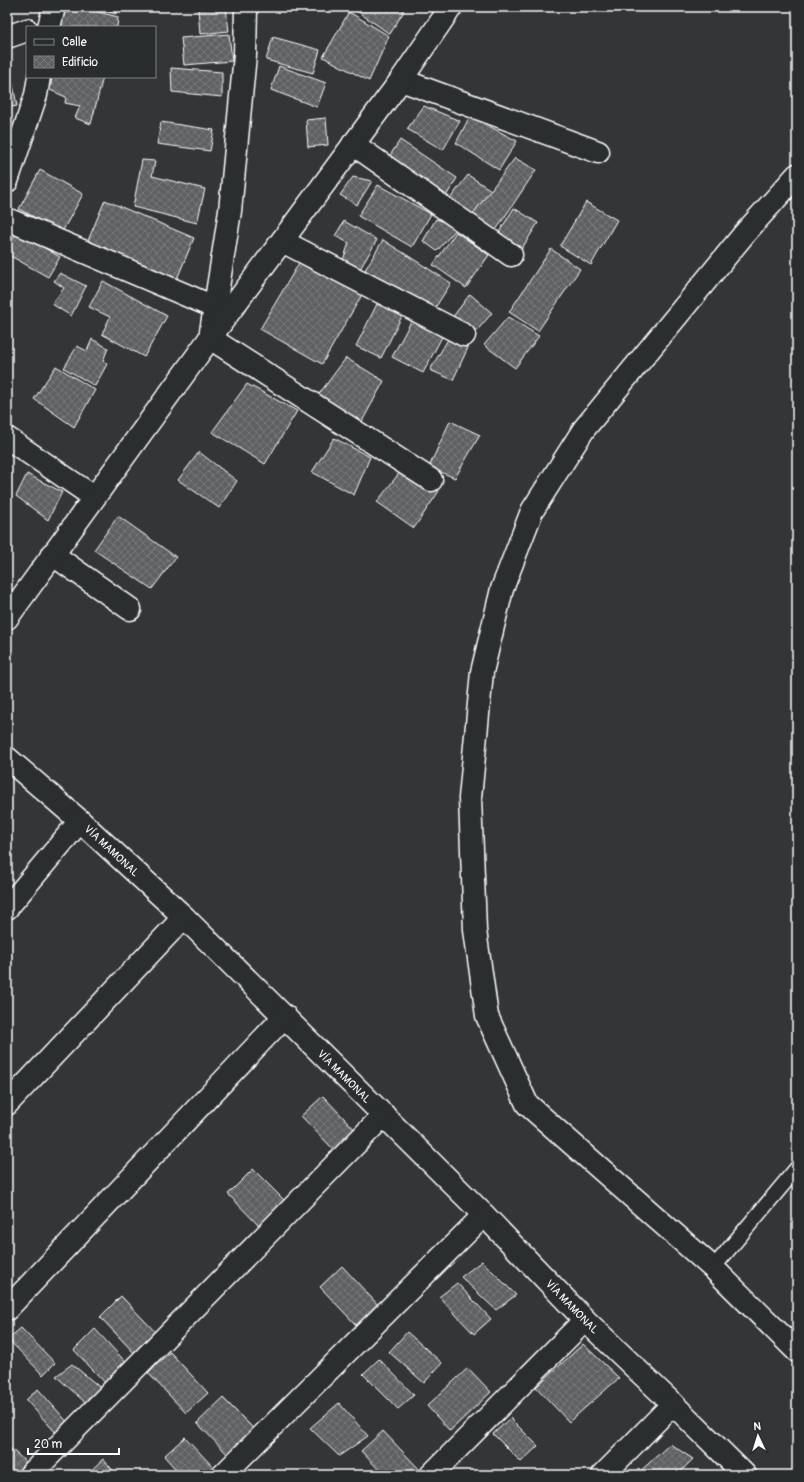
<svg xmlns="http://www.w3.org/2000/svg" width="804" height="1482" viewBox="0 0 804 1482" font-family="Pangolin,sans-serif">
  <defs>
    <pattern id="building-cross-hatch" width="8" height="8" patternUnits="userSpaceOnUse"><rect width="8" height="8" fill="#5f6162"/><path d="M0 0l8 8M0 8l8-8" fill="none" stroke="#77797a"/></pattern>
  </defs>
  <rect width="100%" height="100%" fill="#333536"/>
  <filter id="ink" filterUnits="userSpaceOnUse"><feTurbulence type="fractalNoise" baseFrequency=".025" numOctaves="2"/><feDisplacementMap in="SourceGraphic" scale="8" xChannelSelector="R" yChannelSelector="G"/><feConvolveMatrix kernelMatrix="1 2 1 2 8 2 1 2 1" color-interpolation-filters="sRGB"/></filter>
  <g filter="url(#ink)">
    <!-- building -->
    <g fill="url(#building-cross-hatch)" stroke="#fff">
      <path d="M 60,7 L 80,7 L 118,17 L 117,27 L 57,27 Z"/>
      <path d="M 92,7 L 116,7 L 116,14 Z"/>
      <path d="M 351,7 L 397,7 L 404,11 L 390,34 Z"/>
      <path d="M 226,8 L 229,31 L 200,34 L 198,9 Z"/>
      <path d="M 349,12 L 389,36 L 369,81 L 323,57 Z"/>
      <path d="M 229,34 L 232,61 L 184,65 L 181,38 Z"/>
      <path d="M 273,37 L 320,50 L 313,73 L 266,60 Z"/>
      <path d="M 279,66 L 326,83 L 317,107 L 271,90 Z"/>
      <path d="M 171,68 L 222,72 L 222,97 L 172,92 Z"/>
      <path d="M 10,69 L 17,106 L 7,108 L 7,70 Z"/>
      <path d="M 52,77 L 103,77 L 91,124 L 75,118 L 80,106 L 65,103 L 66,97 L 50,90 Z"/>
      <path d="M 424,106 L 460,121 L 443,150 L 407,129 Z"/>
      <path d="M 470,116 L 517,141 L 499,170 L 456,143 Z"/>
      <path d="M 326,118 L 328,145 L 308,147 L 306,120 Z"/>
      <path d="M 161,122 L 214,130 L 210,151 L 157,144 Z"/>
      <path d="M 7,126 L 11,126 L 12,147 L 7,147 Z"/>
      <path d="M 400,140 L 457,178 L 443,201 L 385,163 Z"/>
      <path d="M 515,158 L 536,170 L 492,236 L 468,220 Z"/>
      <path d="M 142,160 L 155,161 L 152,176 L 205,189 L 197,223 L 133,207 Z"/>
      <path d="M 40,170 L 83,194 L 62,232 L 19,209 Z"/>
      <path d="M 468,175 L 491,190 L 468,220 L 446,204 Z"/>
      <path d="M 353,177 L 372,181 L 357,205 L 340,195 Z"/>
      <path d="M 378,185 L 431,214 L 412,247 L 358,216 Z"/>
      <path d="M 105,200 L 194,238 L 174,286 L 87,243 Z"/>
      <path d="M 586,202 L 617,220 L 591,265 L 560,246 Z"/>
      <path d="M 514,208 L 538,223 L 519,253 L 496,237 Z"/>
      <path d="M 436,219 L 459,226 L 437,251 L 423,241 Z"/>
      <path d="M 344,221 L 377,240 L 360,269 L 343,260 L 349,243 L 335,236 Z"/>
      <path d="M 17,232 L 60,257 L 48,277 L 7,254 L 7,249 Z"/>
      <path d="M 456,232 L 489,255 L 466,288 L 433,265 Z"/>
      <path d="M 383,240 L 451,283 L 433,311 L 365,270 Z"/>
      <path d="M 551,249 L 580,269 L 538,331 L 509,312 Z"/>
      <path d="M 302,258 L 363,293 L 322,364 L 260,329 Z"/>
      <path d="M 60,273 L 86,286 L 71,316 L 52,304 L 64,288 L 54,281 Z"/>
      <path d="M 103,281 L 167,316 L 144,357 L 102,334 L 110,317 L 89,307 Z"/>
      <path d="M 470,294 L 492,313 L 474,334 L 452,318 Z"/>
      <path d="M 377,304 L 402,316 L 381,358 L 356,346 Z"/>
      <path d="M 414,316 L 445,331 L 423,373 L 392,357 Z"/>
      <path d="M 508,317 L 539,336 L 515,368 L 484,345 Z"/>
      <path d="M 450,336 L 472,339 L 453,380 L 430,370 Z"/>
      <path d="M 92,339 L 108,348 L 103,361 L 107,364 L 95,386 L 64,368 L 77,346 L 87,351 Z"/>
      <path d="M 346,358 L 384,381 L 359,427 L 316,398 Z"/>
      <path d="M 56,366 L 95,390 L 74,427 L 34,399 Z"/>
      <path d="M 247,384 L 297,411 L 265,464 L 212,432 Z"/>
      <path d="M 450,421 L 480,435 L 455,478 L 429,467 Z"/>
      <path d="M 334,438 L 370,457 L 354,495 L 312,472 Z"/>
      <path d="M 199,452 L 237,481 L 219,508 L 178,480 Z"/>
      <path d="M 400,472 L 439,491 L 414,528 L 377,502 Z"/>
      <path d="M 27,474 L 62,492 L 48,520 L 16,496 Z"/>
      <path d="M 118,516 L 176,557 L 152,589 L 94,550 Z"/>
      <path d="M 323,1096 L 361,1136 L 340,1156 L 301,1116 Z"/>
      <path d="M 253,1169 L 287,1203 L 261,1228 L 228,1194 Z"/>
      <path d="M 482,1261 L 516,1295 L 496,1310 L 461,1277 Z"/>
      <path d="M 342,1266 L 380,1307 L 358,1327 L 320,1287 Z"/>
      <path d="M 457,1283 L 491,1319 L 474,1334 L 439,1297 Z"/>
      <path d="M 121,1296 L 160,1337 L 138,1357 L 100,1317 Z"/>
      <path d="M 21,1328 L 55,1363 L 43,1375 L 8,1339 Z"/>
      <path d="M 95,1329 L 133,1370 L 112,1390 L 74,1350 Z"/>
      <path d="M 407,1332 L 442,1363 L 424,1383 L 389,1352 Z"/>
      <path d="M 583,1344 L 619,1378 L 569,1422 L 536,1387 Z"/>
      <path d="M 170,1352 L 208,1393 L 186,1413 L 148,1373 Z"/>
      <path d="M 379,1359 L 414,1395 L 398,1409 L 363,1374 Z"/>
      <path d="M 72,1364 L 103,1390 L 88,1405 L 56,1376 Z"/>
      <path d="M 468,1368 L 491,1392 L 450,1431 L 427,1406 Z"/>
      <path d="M 38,1389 L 70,1425 L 58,1435 L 26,1400 Z"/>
      <path d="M 223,1398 L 257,1432 L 231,1458 L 197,1423 Z"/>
      <path d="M 339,1403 L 368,1436 L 339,1456 L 310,1428 Z"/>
      <path d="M 510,1418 L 538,1446 L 521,1462 L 493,1434 Z"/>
      <path d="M 383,1431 L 421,1471 L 417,1475 L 384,1475 L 361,1451 Z"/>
      <path d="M 185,1437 L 216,1470 L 210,1475 L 181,1475 L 164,1456 Z"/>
      <path d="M 670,1444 L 693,1459 L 677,1475 L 636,1475 Z"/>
      <path d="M 7,1445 L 29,1465 L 19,1475 L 7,1475 Z"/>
      <path d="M 103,1459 L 117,1475 L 86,1475 Z"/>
    </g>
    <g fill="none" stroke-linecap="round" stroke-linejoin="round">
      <!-- service casing -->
      <g stroke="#fff" stroke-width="17">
        <path id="service" d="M 713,1268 L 797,1168"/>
      </g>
      <!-- minor casing -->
      <g stroke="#fff" stroke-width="25">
        <g id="minor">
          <path d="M 246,7 L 245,55 L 230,211 L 210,338 L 431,480"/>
          <path d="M 49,27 L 54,7"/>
          <path d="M 7,37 L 27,30"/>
          <path d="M 401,80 L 598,152"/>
          <path d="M 353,144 L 511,255"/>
          <path d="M 797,175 L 745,233 L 584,429 L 532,511 L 502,589 L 482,672 L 470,798 L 475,930 L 487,1016 L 527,1104 L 713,1268 L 797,1351"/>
          <path d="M 7,181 L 36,95 L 39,77"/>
          <path d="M 7,219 L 214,307"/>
          <path d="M 282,241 L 464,335"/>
          <path d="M 7,438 L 94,497"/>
          <path d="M 52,554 L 130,609"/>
          <path d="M 7,618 L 210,338 L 401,80 L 451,7"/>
          <path id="s1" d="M 7,758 L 80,821 L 184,917 L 484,1215 L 585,1320 L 673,1404 L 745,1475"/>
          <path d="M 7,908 L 80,821"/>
          <path d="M 7,1104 L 184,917"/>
          <path d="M 7,1309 L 285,1016"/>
          <path d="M 30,1475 L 384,1115"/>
          <path d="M 223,1475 L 484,1215"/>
          <path d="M 431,1475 L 585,1320"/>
          <path d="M 603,1475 L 673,1404"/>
        </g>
      </g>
      <!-- service -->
      <use href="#service" stroke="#2a2d2e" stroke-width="14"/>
      <!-- minor -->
      <use href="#minor" stroke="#2a2d2e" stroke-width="22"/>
    </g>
  </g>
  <g text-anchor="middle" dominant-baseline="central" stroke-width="3" stroke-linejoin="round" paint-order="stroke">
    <!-- street labels -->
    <g font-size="11" fill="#fff" stroke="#2a2d2e">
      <text stroke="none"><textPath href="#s1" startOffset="140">VÍA MAMONAL</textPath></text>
      <text stroke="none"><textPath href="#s1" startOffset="464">VÍA MAMONAL</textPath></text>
      <text stroke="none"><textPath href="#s1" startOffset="788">VÍA MAMONAL</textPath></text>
    </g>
  </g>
  <!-- margin -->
  <rect width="804" height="1482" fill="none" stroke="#2a2d2e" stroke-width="24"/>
  <rect x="12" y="12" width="780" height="1458" fill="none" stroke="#fff" stroke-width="1.5" filter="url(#ink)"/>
  <!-- legend -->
  <rect x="26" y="26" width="130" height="52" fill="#2a2d2e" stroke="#7f8182"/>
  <rect x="34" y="39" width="20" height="6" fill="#2a2d2e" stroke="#7f8182"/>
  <text x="62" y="46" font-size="12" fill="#ffffff">Calle</text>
  <rect x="34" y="56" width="20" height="12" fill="url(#building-cross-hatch)" stroke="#7f8182"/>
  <text x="62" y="66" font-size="12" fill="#ffffff">Edificio</text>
  <!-- north arrow -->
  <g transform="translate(758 1436) rotate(356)" stroke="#2a2d2e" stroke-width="3" paint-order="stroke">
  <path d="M0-3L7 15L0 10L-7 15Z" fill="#ffffff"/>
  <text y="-6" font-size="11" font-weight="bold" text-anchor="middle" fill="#ffffff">N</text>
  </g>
  <!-- scale -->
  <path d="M28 1448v6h91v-6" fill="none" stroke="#ffffff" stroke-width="2"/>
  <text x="34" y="1448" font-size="12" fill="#ffffff" stroke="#2a2d2e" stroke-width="3" paint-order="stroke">20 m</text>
</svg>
